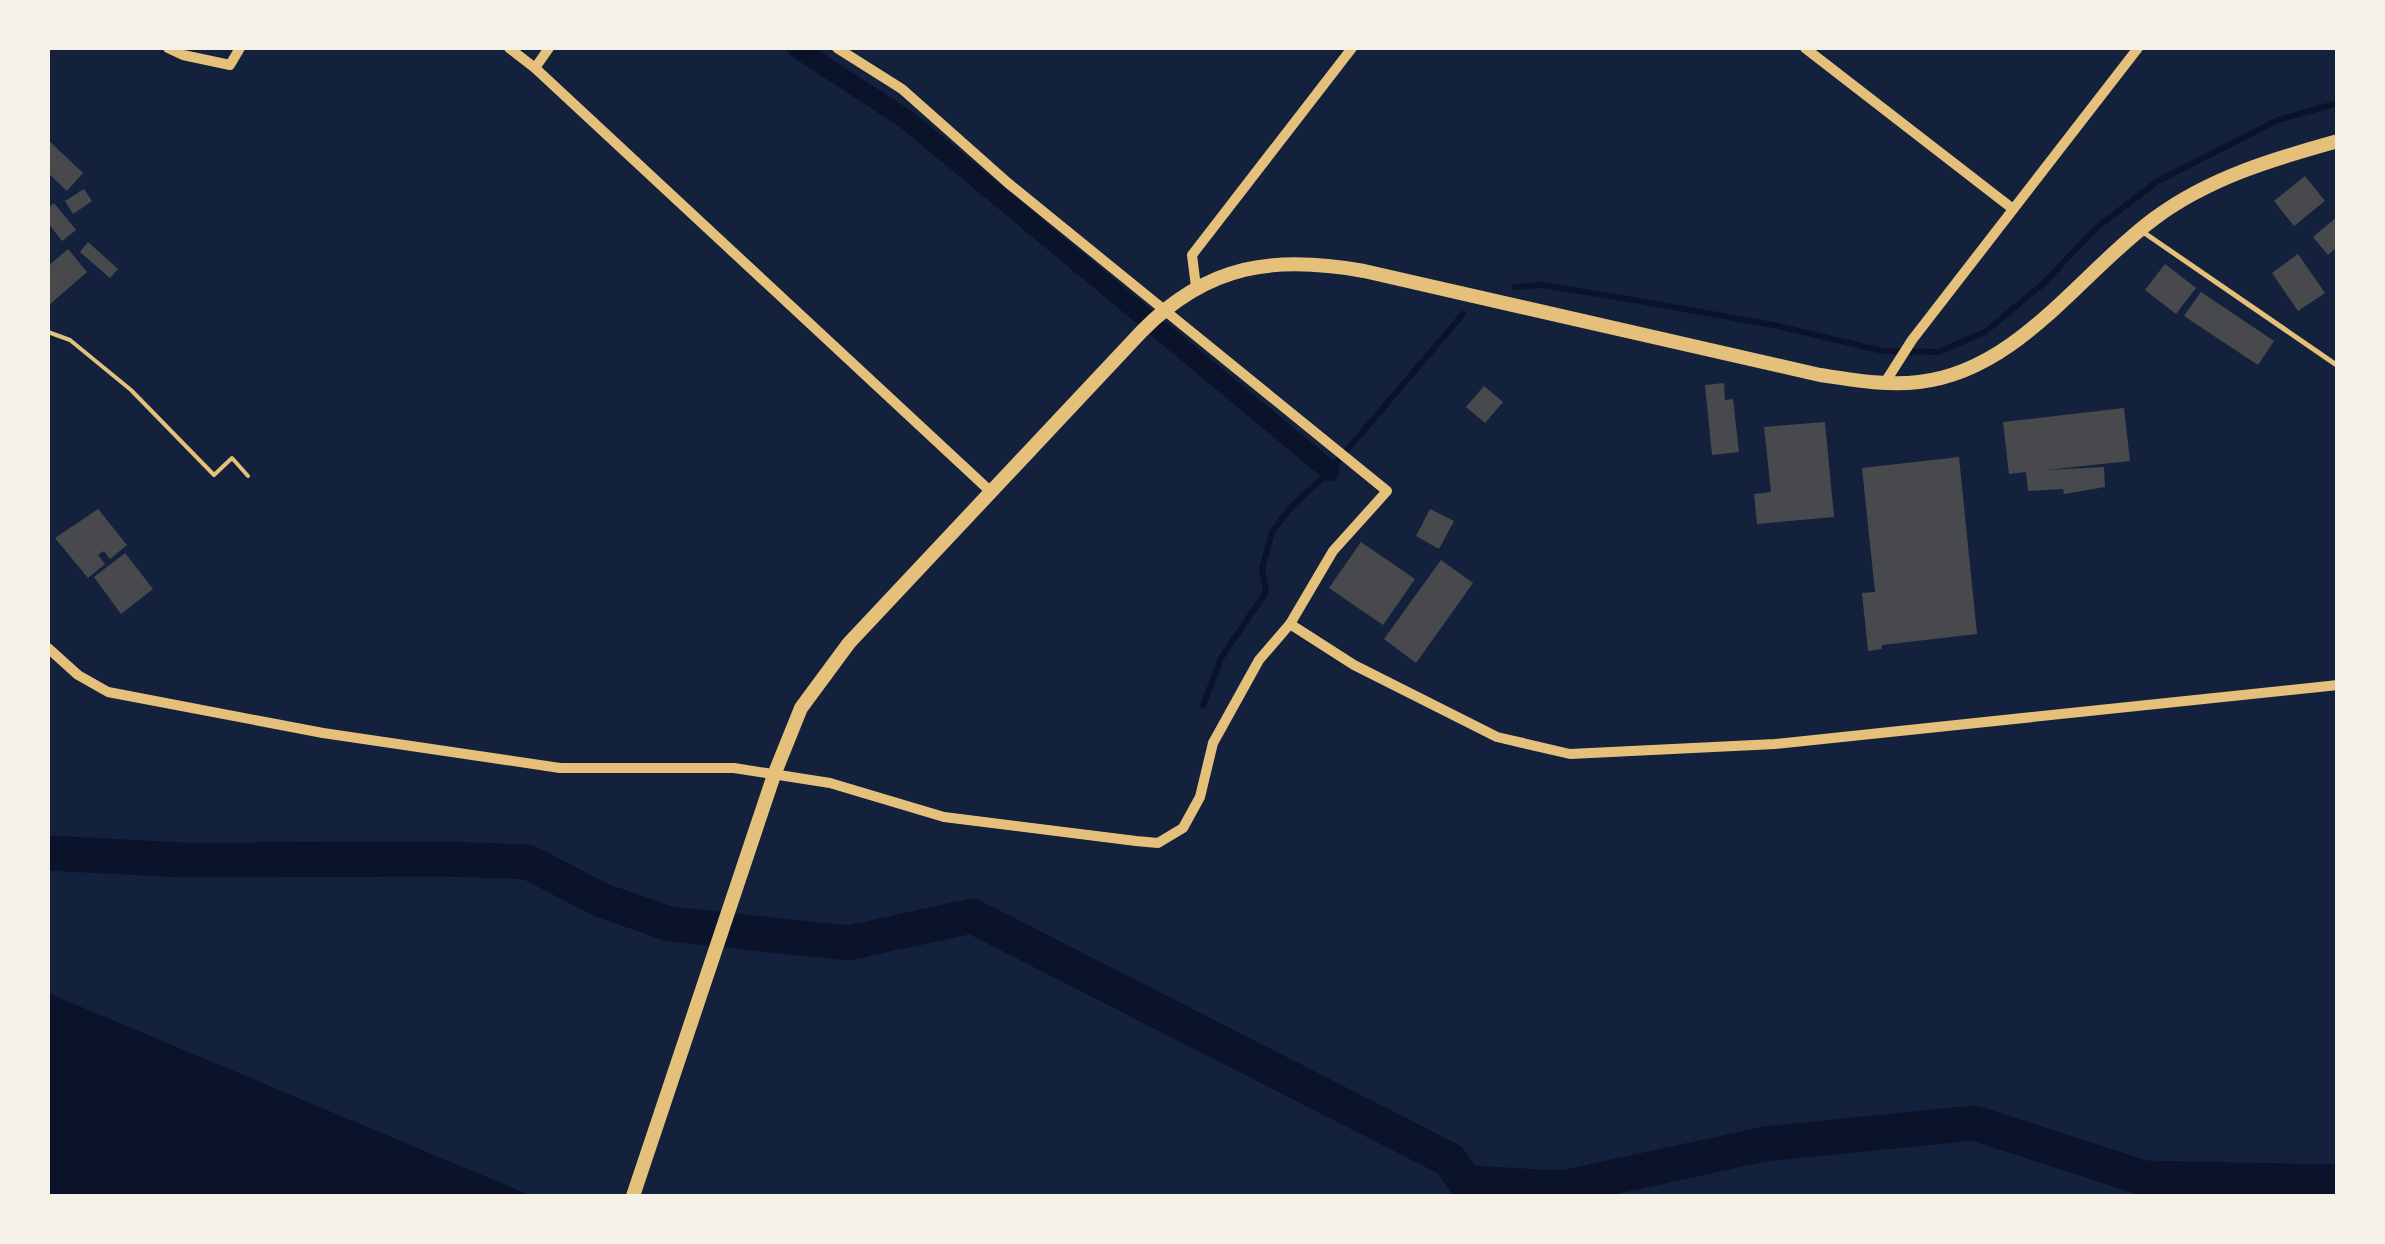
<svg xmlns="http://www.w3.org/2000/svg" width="2385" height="1244" viewBox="0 0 2385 1244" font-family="Lato,sans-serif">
  <rect width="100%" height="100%" fill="#14213d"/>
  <!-- water -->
  <path fill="#0b132b" d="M 48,993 L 532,1196 L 48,1196 Z"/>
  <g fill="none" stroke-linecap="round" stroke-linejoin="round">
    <!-- stream -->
    <g stroke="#0b132b" stroke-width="6">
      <path d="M 1515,287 L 1543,285 L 1634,300 L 1773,325 L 1883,351 L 1938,352 L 1985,332 L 2043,284 L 2096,228 L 2158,181 L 2278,120 L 2338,103"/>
      <path d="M 1203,706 L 1221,658 L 1266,592 L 1262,569 L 1272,532 L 1293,505 L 1325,476 L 1463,314"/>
    </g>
    <!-- canal -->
    <path stroke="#0b132b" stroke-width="20" d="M 797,48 L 907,120 L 1330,471"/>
    <!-- river -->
    <g stroke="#0b132b" stroke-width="35">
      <path d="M 48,853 L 184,860 L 446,859 L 528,862 L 601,900 L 670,924 L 848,943 L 972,916 L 1450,1160 L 1475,1196"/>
      <path d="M 1466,1183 L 1562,1188 L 1765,1144 L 1974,1123 L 2144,1178 L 2338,1182"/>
    </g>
  </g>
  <!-- building -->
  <g fill="#48494c">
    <path d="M 48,140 L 83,173 L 67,191 L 48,173 Z"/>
    <path d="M 2305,176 L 2325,201 L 2294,226 L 2274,201 Z"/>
    <path d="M 84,189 L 92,201 L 73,214 L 65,201 Z"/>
    <path d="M 54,203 L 76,230 L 62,241 L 48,223 L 48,208 Z"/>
    <path d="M 2338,216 L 2338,246 L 2328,255 L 2313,237 Z"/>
    <path d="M 88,242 L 118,269 L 110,278 L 80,252 Z"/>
    <path d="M 68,249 L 87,272 L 48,306 L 48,266 Z"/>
    <path d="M 2298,254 L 2325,293 L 2298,311 L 2272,273 Z"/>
    <path d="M 2165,264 L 2196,288 L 2176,314 L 2145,290 Z"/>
    <path d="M 2201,292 L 2274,341 L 2258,365 L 2184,316 Z"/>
    <path d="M 1724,383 L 1725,400 L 1733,399 L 1739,452 L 1712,455 L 1705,385 Z"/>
    <path d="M 1484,386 L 1503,402 L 1485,423 L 1466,407 Z"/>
    <path d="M 2124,408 L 2130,461 L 2046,470 L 2104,467 L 2105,487 L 2064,494 L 2063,489 L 2028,491 L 2026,472 L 2009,474 L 2003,422 Z"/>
    <path d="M 1825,422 L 1834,517 L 1757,524 L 1754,494 L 1771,492 L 1764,427 Z"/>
    <path d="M 1959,457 L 1977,634 L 1882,645 L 1882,649 L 1868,651 L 1862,593 L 1875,592 L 1862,468 Z"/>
    <path d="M 98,509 L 127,545 L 110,559 L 104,551 L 98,555 L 105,564 L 88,578 L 55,538 Z"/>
    <path d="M 1430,509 L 1454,521 L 1439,549 L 1416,536 Z"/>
    <path d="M 1361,542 L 1415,579 L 1383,625 L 1329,588 Z"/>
    <path d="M 125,553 L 153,589 L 121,614 L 94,577 Z"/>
    <path d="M 1441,560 L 1473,583 L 1416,663 L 1384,639 Z"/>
  </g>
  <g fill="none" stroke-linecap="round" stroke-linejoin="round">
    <!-- path -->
    <path stroke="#e5c07b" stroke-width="4" d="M 48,332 L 70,340 L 131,390 L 214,475 L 232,458 L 248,476"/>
    <!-- service -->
    <path stroke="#e5c07b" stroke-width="5" d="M 2143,232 L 2338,366"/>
    <!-- minor -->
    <g stroke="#e5c07b" stroke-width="10">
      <path d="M 168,48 L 183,55 L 230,65 L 240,48"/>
      <path d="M 509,48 L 535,68 L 990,491"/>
      <path d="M 1805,48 L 2013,209"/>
      <path d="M 535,68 L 549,48"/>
      <path d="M 1196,287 L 1192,255 L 1352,48"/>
      <path d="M 1884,384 L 1912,340 L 2138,48"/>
      <path d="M 1290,624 L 1354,665 L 1497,737 L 1570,754 L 1775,744 L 2338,685"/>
      <path d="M 48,648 L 78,675 L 108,692 L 323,733 L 560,768 L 734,768 L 830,783 L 944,817 L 1136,841 L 1158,843 L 1183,828 L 1200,797 L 1213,743 L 1259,660 L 1290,624 L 1333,551 L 1387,491 L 1008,183 L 902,89 L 837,48"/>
    </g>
    <!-- tertiary -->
    <path stroke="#e5c07b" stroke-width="14" d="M 633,1196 L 774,775 L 801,708 L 849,643 L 1142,331 C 1208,264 1274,255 1364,271 L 1820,375 C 1853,380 1886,386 1919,382 C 2018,371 2080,273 2155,218 C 2209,178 2273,159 2338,141"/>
  </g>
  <!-- border -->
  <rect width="2385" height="1244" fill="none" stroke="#f6f1e7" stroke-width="100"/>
</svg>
